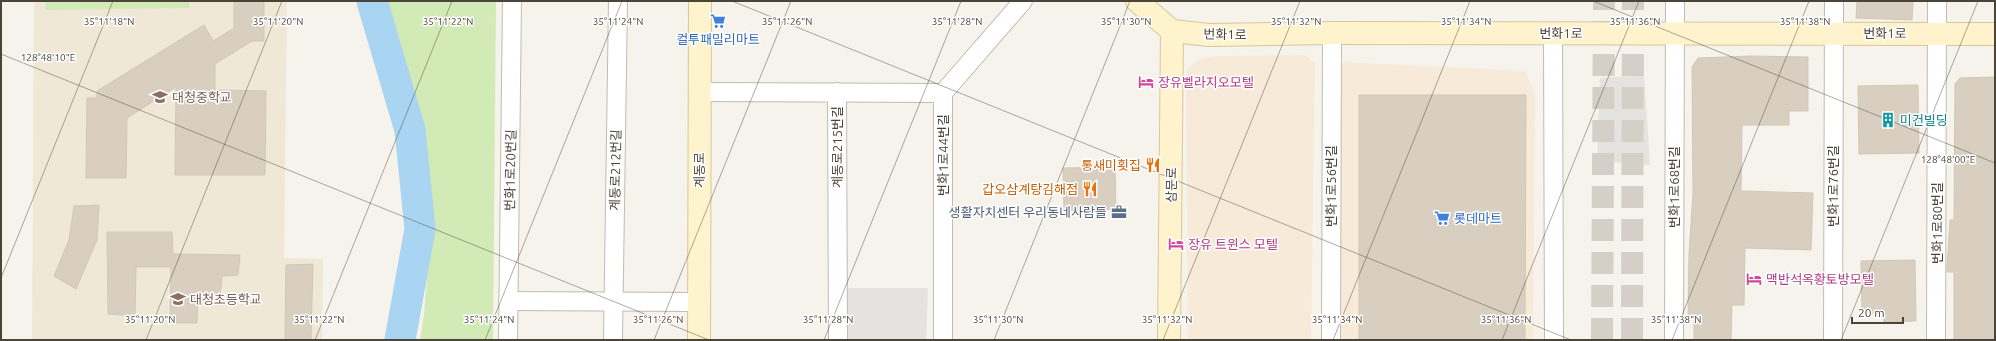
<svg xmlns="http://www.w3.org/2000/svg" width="1996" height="341" viewBox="0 0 1996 341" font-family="Ubuntu,'Noto Sans KR',sans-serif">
  <rect width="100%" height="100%" fill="#f6f3ec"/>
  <!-- commercial -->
  <g fill="#f7ead8">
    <path d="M 1305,55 L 1315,63 L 1311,340 L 1188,340 L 1186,83 L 1187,70 L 1198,60 L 1215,56 Z"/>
    <path d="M 1343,62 L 1525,71 L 1535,95 L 1533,340 L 1335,340 L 1335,77 Z"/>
  </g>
  <!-- education -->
  <path fill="#efe8d6" d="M 34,1 L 287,1 L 284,258 L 323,259 L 322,340 L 32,340 Z"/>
  <!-- green -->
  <g fill="#d2eab5">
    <path d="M 45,1 L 189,1 L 189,8 L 45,10 Z"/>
    <path d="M 383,1 L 496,1 L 493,340 L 420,340 L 424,315 L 432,214 L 420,147 Z"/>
  </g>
  <!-- parking -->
  <g fill="#e5e3e0">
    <path d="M 1644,75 L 1650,165 L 1597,161 L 1600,78 Z"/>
    <path d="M 845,288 L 928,288 L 926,340 L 845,340 Z"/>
  </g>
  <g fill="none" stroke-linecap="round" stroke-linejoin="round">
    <!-- river -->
    <path stroke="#a9d4f2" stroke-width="31" d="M 372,1 L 410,130 L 420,229 L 400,340"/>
  </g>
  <!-- building -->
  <g fill="#d8cfc1" stroke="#d3c7b4">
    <path d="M 234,1 L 264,1 L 264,41 L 252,41 L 215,64 L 215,90 L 266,91 L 265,175 L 175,175 L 176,87 L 127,118 L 126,178 L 86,178 L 87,98 L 97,98 L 97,91 L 204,25 L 213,41 L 234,28 Z"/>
    <path d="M 1857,1 L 1913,1 L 1912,20 L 1856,18 Z"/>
    <path d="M 1751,56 L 1808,57 L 1808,111 L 1789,111 L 1789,125 L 1742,125 L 1741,191 L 1813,193 L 1811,250 L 1745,248 L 1744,305 L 1732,305 L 1731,340 L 1694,340 L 1694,315 L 1688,315 L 1689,254 L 1693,193 L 1692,67 L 1698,58 Z"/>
    <path d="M 1995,77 L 1995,340 L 1954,340 L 1954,272 L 1947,272 L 1947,267 L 1950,220 L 1954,220 L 1955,84 L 1960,78 Z"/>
    <path d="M 1918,85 L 1919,153 L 1859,154 L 1858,86 Z"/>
    <path d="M 1359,95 L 1526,95 L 1525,340 L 1359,340 Z"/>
    <path d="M 1115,167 L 1116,209 L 1064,211 L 1063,168 Z"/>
    <path d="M 99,205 L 97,240 L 76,289 L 54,276 L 69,240 L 74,206 Z"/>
    <path d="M 107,232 L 172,232 L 173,254 L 240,255 L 238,275 L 222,276 L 220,296 L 198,295 L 197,323 L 170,323 L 171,267 L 136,267 L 135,316 L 108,314 Z"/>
    <path d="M 1915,260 L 1916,321 L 1884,322 L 1883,313 L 1862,313 L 1861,261 Z"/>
    <path d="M 313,264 L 311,340 L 285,340 L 286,265 Z"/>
  </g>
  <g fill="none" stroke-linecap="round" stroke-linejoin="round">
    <!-- secondary-tunnel -->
    <g stroke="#d4d0c8" stroke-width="22" stroke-dasharray="22 11" stroke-linecap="butt">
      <path d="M 1602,340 L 1604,1"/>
      <path d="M 1632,340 L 1633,1"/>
    </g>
    <!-- street casing -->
    <g stroke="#c2bbae" stroke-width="20">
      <g id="street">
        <path d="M 1553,33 L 1554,340"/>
        <path d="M 700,92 L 943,93"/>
        <path d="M 837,92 L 838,340"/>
        <path d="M 508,301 L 699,302"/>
        <path d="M 508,340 L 512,1"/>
        <path d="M 613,340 L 618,1"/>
        <path d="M 943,340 L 943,93 L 1023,1"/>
        <path d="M 1331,340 L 1332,33"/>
        <path d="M 1674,340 L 1675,1"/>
        <path d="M 1833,340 L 1834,1"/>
        <path d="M 1936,340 L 1937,1"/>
      </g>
    </g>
    <!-- secondary casing -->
    <g stroke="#d6c79b" stroke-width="24">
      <g id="secondary">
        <path d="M 1137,1 L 1172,31 L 1209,35 L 1332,33 L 1995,34"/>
        <path d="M 699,340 L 700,1"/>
        <path d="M 1169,340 L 1172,31"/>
      </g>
    </g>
    <!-- street -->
    <use href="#street" stroke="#fff" stroke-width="18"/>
    <!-- secondary -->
    <use href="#secondary" stroke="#fff3cd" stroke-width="22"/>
  </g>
  <!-- ticks -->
  <path fill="none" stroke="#4b4439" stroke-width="1" stroke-opacity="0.45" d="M 732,1 L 1571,340M 1593,1 L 1995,163M 1,54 L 709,340M 1,278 L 113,1M 146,340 L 282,1M 315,340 L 452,1M 485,340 L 622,1M 654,340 L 791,1M 824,340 L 961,1M 994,340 L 1130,1M 1163,340 L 1300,1M 1333,340 L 1470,1M 1502,340 L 1639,1M 1672,340 L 1809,1M 1841,340 L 1978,1"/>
  <!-- icons -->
  <defs>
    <g id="supermarket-bare" transform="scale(1.2)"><path d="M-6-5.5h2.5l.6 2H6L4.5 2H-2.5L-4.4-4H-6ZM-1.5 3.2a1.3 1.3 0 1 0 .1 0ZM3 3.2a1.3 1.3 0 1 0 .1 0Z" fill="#3f7fe0" stroke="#fff" stroke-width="2.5" paint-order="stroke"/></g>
    <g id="hotel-bare" transform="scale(1.2)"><path d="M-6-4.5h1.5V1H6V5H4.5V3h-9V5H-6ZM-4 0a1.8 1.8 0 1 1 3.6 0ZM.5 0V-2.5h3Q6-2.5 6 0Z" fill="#d1479c" stroke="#fff" stroke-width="2.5" paint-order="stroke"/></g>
    <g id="school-bare" transform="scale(1.2)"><path d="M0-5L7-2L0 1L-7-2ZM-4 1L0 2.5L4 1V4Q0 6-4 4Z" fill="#8d6e63" stroke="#fff" stroke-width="2.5" paint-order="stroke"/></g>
    <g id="building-bare" transform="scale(1.2)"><path d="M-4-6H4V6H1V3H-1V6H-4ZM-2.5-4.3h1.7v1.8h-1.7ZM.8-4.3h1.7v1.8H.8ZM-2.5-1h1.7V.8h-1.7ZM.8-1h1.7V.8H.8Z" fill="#0f9aa8" stroke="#fff" stroke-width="2.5" paint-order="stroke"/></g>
    <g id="restaurant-bare" transform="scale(1.2)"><path d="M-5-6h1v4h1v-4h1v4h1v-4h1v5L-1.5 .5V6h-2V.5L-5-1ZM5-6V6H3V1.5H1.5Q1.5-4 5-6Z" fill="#e8710a" stroke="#fff" stroke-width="2.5" paint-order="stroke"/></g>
    <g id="office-bare" transform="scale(1.2)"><path d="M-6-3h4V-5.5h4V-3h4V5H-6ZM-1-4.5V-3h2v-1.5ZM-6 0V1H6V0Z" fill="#5c6f8a" stroke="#fff" stroke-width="2.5" paint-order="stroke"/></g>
  </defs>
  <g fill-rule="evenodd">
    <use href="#supermarket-bare" x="718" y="21"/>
    <use href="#hotel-bare" x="1146" y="82"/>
    <use href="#school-bare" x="160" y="97"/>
    <use href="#building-bare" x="1888" y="120"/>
    <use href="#restaurant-bare" x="1153" y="165"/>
    <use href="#restaurant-bare" x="1090" y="189"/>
    <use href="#office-bare" x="1119" y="212"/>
    <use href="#supermarket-bare" x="1442" y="218"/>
    <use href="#hotel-bare" x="1176" y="244"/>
    <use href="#hotel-bare" x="1754" y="279"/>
    <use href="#school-bare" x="178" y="299"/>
  </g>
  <g text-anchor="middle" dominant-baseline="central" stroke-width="3" stroke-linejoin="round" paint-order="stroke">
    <!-- street labels -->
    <g font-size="13" fill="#4b4439" stroke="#fff">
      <text x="1561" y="33">번화1로</text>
      <text x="1885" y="33">번화1로</text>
      <text transform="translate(1225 34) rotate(1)">번화1로</text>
      <text transform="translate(837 147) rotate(-90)">계동로215번길</text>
      <text transform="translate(943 155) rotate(-90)">번화1로44번길</text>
      <text transform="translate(510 170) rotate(-89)">번화1로20번길</text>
      <text transform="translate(615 170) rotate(-89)">계동로212번길</text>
      <text transform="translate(699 170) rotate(-90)">계동로</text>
      <text transform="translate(1171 185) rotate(-89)">삼문로</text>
      <text transform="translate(1331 186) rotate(-90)">번화1로56번길</text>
      <text transform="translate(1833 186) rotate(-90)">번화1로76번길</text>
      <text transform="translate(1674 187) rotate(-90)">번화1로68번길</text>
      <text transform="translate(1937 223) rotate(-90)">번화1로80번길</text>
    </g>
    <!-- shop labels -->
    <g font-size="13" fill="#366cbe" stroke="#fff">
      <text x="718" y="39">컬투패밀리마트</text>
      <text x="1454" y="218" text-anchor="start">롯데마트</text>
    </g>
    <!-- hotel labels -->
    <g font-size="13" fill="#b23c85" stroke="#fff" text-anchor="start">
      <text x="1158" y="82">장유벨라지오모텔</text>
      <text x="1188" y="244">장유 트윈스 모텔</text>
      <text x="1766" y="279">맥반석옥황토방모텔</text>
    </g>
    <!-- education labels -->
    <g font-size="13" fill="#785e54" stroke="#fff" text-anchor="start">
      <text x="172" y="97">대청중학교</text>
      <text x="190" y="299">대청초등학교</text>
    </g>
    <!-- culture labels -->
    <g font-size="13" fill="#0d838f" stroke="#fff" text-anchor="start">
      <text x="1900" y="120">미건빌딩</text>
    </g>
    <!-- food labels -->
    <g font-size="13" fill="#c56008" stroke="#fff" text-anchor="end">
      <text x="1141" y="165">통새미횟집</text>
      <text x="1078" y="189">갑오삼계탕김해점</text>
    </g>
    <!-- service labels -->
    <g font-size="13" fill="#4e5e75" stroke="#fff" text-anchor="end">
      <text x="1107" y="212">생활자치센터 우리동네사람들</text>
    </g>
  </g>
  <g font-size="10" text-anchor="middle" fill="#4b4439" stroke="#fff" stroke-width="3" stroke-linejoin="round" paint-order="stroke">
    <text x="278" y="25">35°11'20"N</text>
    <text x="448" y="25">35°11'22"N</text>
    <text x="618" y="25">35°11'24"N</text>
    <text x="787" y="25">35°11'26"N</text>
    <text x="957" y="25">35°11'28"N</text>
    <text x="1126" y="25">35°11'30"N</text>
    <text x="1296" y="25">35°11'32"N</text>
    <text x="1466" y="25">35°11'34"N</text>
    <text x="1635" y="25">35°11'36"N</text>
    <text x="1805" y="25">35°11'38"N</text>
    <text x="109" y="25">35°11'18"N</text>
    <text x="48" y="61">128°48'10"E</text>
    <text x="1948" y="163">128°48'00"E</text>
    <text x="150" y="323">35°11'20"N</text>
    <text x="319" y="323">35°11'22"N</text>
    <text x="489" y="323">35°11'24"N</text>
    <text x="658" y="323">35°11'26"N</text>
    <text x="828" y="323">35°11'28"N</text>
    <text x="998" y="323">35°11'30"N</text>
    <text x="1167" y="323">35°11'32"N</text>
    <text x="1337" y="323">35°11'34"N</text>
    <text x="1506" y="323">35°11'36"N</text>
    <text x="1676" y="323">35°11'38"N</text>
  </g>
  <!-- border -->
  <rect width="1996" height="341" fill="none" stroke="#4b4439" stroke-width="4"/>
  <!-- scale -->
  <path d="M1852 317v6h51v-6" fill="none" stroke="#4b4439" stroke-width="2"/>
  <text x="1858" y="317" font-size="12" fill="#4b4439" stroke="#ffffff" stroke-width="3" paint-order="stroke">20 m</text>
</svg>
